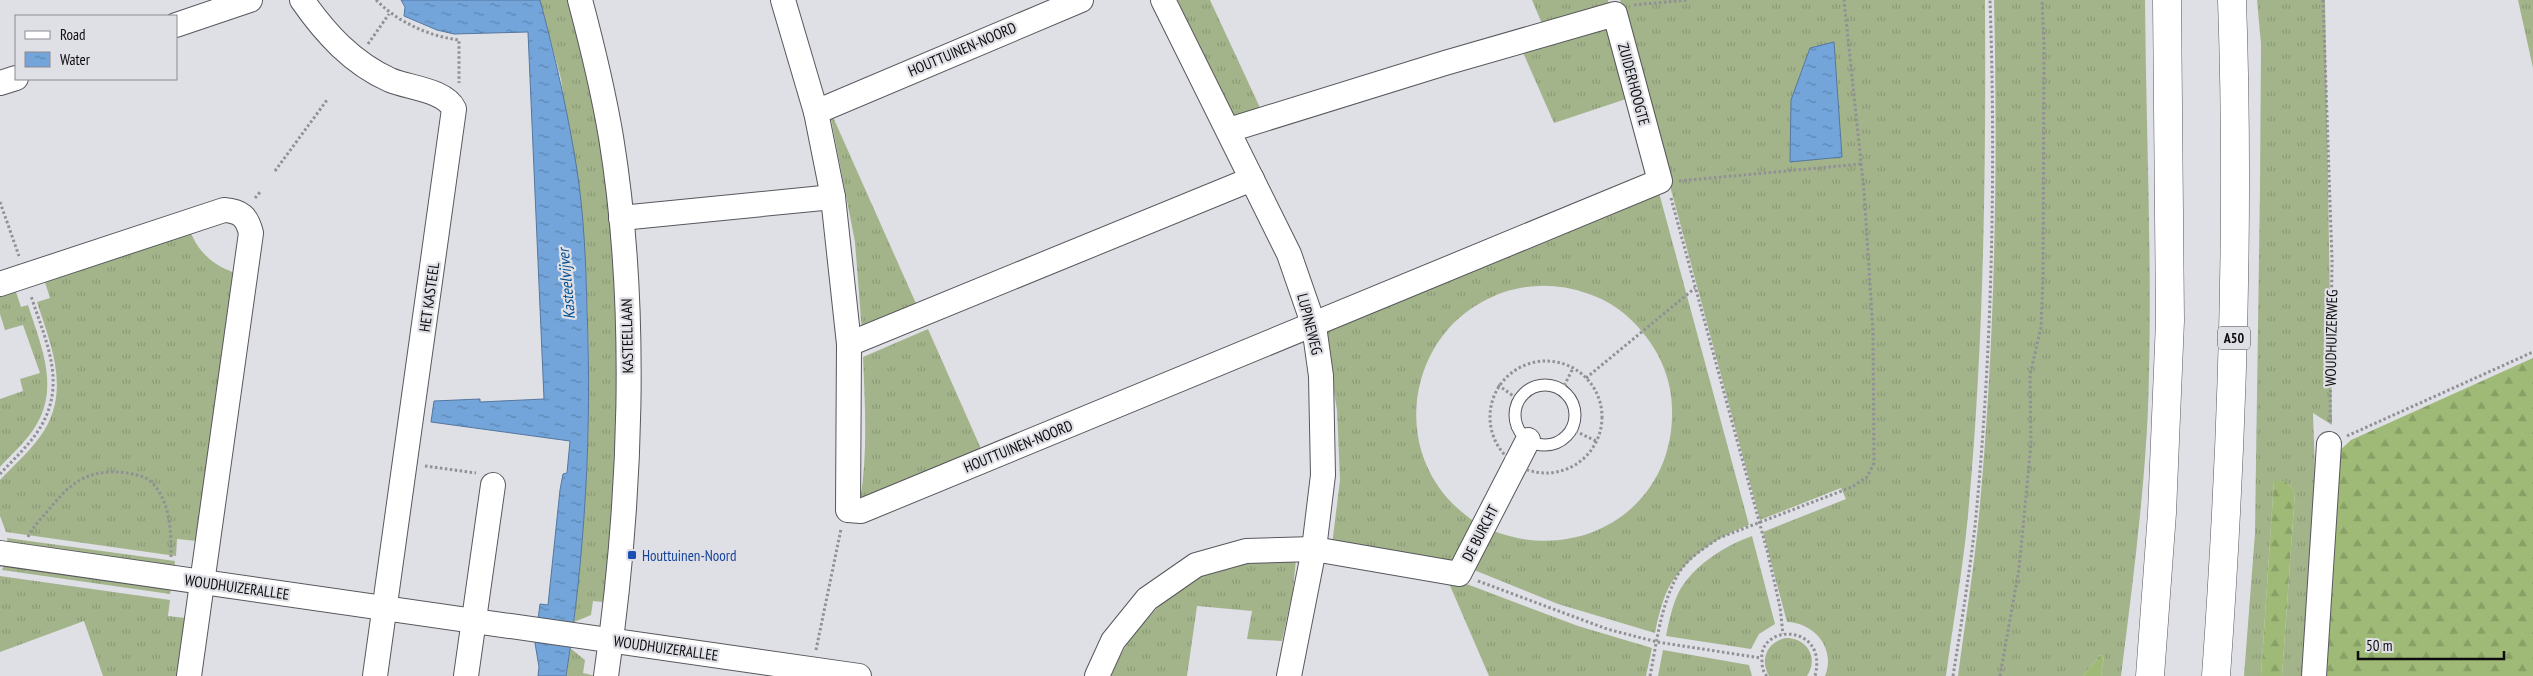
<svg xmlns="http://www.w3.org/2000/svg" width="2533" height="676" viewBox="0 0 2533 676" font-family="'PT Sans Narrow',sans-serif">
  <defs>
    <pattern id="grass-tufts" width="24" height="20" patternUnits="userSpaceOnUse" patternTransform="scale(1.25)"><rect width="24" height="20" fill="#a3b48b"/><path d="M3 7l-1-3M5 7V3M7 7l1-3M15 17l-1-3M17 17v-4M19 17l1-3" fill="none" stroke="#8b9a77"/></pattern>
    <pattern id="forest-firs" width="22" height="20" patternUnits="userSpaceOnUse" patternTransform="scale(1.25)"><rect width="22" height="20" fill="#9fba76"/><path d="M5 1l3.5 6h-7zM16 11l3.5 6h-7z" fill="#889f65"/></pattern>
    <pattern id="water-ripples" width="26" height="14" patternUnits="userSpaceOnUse" patternTransform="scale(1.25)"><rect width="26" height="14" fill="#73a5db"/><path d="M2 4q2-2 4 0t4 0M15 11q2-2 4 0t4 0" fill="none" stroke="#5d85b0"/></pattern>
  </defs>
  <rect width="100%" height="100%" fill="#dfdfe6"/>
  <!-- grass -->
  <g fill="url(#grass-tufts)" fill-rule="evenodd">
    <path d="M 540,0 L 571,0 C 579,34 589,69 595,103 C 622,268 625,437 603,602 L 593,601 L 591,615 L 574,622 L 584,516 L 588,443 L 589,361 L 586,271 L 561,79 Z"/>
    <path d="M 1174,0 L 1210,0 L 1262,112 L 1230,117 Z"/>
    <path d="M 1532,0 L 1608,0 L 1610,8 L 1543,26 Z"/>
    <path d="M 1620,0 L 1985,0 C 1986,172 1984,344 1968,515 C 1963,569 1953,622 1946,676 L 1825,676 C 1836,649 1815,623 1787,622 L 1763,532 L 1846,499 L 1841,488 L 1760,520 ZM 1834,43 L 1790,162 L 1791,100 L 1810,48 Z"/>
    <path d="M 1994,0 L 2145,0 C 2146,136 2153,273 2148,409 C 2144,498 2132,588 2121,676 L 2101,676 L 2104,656 L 2100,655 L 2083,676 L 1958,676 C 1965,622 1974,569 1979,515 C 1995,344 1998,171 1994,0 Z"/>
    <path d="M 2257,0 L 2325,0 L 2332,425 L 2313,413 L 2315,471 L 2307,676 L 2282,676 L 2295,492 L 2286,481 L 2274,481 L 2261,676 L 2244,676 L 2255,533 L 2260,189 L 2261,44 Z"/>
    <path d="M 2518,0 L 2533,0 L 2533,68 Z"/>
    <path d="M 1611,23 L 1629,98 L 1554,123 L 1521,48 Z"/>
    <path d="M 829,108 L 918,308 L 862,332 L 855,242 Z"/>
    <path d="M 1658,189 L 1749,525 C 1719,536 1691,554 1672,582 C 1663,595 1658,618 1655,633 L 1558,604 L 1469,568 L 1491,530 C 1580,566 1675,508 1672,409 C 1672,382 1661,354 1643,333 C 1628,314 1609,300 1586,293 C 1551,281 1514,284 1482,302 C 1417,337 1396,425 1438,486 C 1448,501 1461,512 1475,522 L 1450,564 L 1332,545 L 1340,480 L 1337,410 L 1324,331 Z"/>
    <path d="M 190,231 C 199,253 213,265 235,273 L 197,541 L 177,539 L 176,556 L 6,532 L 0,516 L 0,480 C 13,466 28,453 39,438 C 72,394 52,348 37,302 L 50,298 L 44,279 Z"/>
    <path d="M 15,289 L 21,307 L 28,305 C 42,349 62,392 31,433 C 22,445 10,456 0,467 L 0,399 L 23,391 L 20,379 L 40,373 L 23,325 L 5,330 L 0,314 L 0,294 Z"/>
    <path d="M 928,329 L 982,451 L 860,501 C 868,454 865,405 863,357 Z"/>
    <path d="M 1752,536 L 1775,624 L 1759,634 L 1751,649 L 1666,636 C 1669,621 1673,601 1681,588 C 1697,563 1725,546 1752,536 Z"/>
    <path d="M 7,538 L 175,561 L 174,573 L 8,547 Z"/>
    <path d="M 1296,559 L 1293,590 L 1282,641 L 1247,639 L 1252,611 L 1197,606 L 1187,676 L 1111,676 C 1121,651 1131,636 1150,616 C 1160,605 1170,592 1182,584 C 1214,562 1259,561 1296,559 Z"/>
    <path d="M 6,561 L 172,583 L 170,594 L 2,570 Z"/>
    <path d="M 0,576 L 170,600 L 168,616 L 186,618 L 178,676 L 103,676 L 84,621 L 0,652 Z"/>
    <path d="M 1448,581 L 1464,583 L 1578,626 L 1652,648 L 1646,676 L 1489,676 Z"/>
    <path d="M 1786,638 C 1807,638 1819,658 1807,676 L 1769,676 C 1759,659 1768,641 1786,638 Z"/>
    <path d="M 570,648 L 585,660 L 583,673 L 596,676 L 566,676 Z"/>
    <path d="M 1663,650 L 1749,665 L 1752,676 L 1658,676 Z"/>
  </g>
  <!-- forest -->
  <g fill="url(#forest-firs)">
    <path d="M 2533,358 L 2533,676 L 2327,676 L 2333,468 L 2337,453 L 2351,440 Z"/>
    <path d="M 2274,481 L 2286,481 L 2295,492 L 2282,676 L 2261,676 Z"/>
    <path d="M 2100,655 L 2104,656 L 2101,676 L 2083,676 Z"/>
  </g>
  <!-- water -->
  <g fill="url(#water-ripples)" stroke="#54779e">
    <path d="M 401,0 L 540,0 C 555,56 568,113 577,170 C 584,216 586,264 587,310 C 592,432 585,555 566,676 L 538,676 L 539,667 L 535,643 L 540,604 L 548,605 L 560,490 L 563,474 L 567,473 L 570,441 L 431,422 L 434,401 L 480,399 L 480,402 L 544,399 L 528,32 L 454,34 L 437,30 L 404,16 L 405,7 Z"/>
    <path d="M 1834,42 L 1842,157 L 1790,162 L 1791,100 L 1810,48 Z"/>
  </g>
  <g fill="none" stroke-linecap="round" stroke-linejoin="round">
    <!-- service casing -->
    <g stroke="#57585d" stroke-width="13">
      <circle id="service" cx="1545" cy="415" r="30"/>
    </g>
    <!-- minor casing -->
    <g stroke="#57585d" stroke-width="26">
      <g id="minor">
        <path d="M 302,0 C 325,33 352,63 390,80 C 409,88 445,90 454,109 L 375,676"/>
        <path d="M 580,0 C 592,45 603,90 611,137 C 639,309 631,504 606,676"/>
        <path d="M 783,0 L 816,112 L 833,197 L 849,344 L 848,510 L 861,511 L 1660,181 L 1615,14 L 1445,63 L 1229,130"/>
        <path d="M 1163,0 L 1289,254 L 1314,326 L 1321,376 L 1323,475 L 1314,549 L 1289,676"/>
        <path d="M 176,25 L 250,0"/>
        <path d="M 0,83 L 16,78"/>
        <path d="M 816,112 L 1081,0"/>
        <path d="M 621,218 L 833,197"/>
        <path d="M 0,284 L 224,210 C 241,211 247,217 251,233 L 189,676"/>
        <path d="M 849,344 L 1252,179"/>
        <path d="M 0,553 L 859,676"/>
        <path d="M 466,676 L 493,485"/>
        <path d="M 1097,676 L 1113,641 L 1147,599 L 1196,565 L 1246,551 L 1314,549 L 1459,574 L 1528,440"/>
        <path d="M 2314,676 L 2329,444"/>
      </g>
    </g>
    <!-- motorway casing -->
    <g stroke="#57585d" stroke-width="29">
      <g id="motorway">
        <path d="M 2150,676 L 2162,513 L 2170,321 L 2167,0"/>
        <path d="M 2216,676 C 2232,451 2240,226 2232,0"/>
      </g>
    </g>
    <!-- path -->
    <g stroke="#909095" stroke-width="3" stroke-dasharray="2.5 2.5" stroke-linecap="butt">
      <path d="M 376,0 C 398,22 428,36 459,40 L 459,83"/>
      <path d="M 2323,0 L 2332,260 L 2330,424"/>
      <path d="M 1634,5 L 1688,0"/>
      <path d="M 368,44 L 389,14"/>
      <path d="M 275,171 L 327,100"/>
      <path d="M 1679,181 L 1861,164"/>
      <path d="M 255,198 L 261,191"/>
      <path d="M 1671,198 L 1768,554 L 1780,607 L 1783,634"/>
      <path d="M 0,202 L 19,256"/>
      <circle cx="1546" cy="417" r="56"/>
      <path d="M 1586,378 L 1695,288"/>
      <path d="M 1498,385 L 1519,400"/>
      <path d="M 1562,390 L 1573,368"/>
      <path d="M 1571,429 L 1596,441"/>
      <path d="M 2347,436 L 2533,352"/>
      <path d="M 425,466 L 476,473"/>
      <path d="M 0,474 C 12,461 26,448 36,434 C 69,387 47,345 31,296"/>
      <path d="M 28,537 C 32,528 40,520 46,513 C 70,483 87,468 127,473 C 137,475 147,476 154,485 C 171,505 171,532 171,557"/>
      <path d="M 1478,581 L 1607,629 L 1657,642 L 1761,658"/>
      <path d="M 816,650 L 841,529"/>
      <path d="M 1650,676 C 1657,641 1661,602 1680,571 C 1689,557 1706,547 1719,538 L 1852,487 L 1867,477 L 1874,463 L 1873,331 L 1864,191 L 1844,0"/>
      <path d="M 1767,676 C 1763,672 1762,667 1762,661 C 1757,623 1829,623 1815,676"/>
      <path d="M 1953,676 C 1961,626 1969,576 1975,526 C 1992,354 1996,173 1990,0"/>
      <path d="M 2000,676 L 2019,569 L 2031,444 L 2030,375 L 2041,327 L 2043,279 L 2044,44 L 2042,0"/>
    </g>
    <!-- service -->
    <use href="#service" stroke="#fff" stroke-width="11"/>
    <!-- minor -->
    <use href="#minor" stroke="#fff" stroke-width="24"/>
    <!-- motorway -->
    <use href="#motorway" stroke="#fff" stroke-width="28"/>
  </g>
  <!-- markers -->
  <rect fill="#1a4fb4" stroke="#dfdfe6" stroke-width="2" x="627" y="550" width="10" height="10" rx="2.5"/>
  <g text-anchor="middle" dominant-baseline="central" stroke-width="4.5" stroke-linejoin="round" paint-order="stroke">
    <!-- shield labels -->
    <rect fill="#dfdfe6" stroke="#4b4b4f" stroke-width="1" x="2218" y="326.5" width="32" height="23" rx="4"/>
    <g font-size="14" font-weight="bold" fill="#0c0c0e">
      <text x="2234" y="338">A50</text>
    </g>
    <!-- street labels -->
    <g font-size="15" fill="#0c0c0e" stroke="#dfdfe6">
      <text transform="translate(962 49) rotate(-23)">HOUTTUINEN-NOORD</text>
      <text transform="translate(1634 84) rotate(75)">ZUIDERHOOGTE</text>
      <text transform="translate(429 297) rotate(-82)">HET KASTEEL</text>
      <text transform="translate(1310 324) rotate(76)">LUPINEWEG</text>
      <text transform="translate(627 336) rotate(-91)">KASTEELLAAN</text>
      <text transform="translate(2331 338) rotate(-89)">WOUDHUIZERWEG</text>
      <text transform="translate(1018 446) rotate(-22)">HOUTTUINEN-NOORD</text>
      <text transform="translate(1480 533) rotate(-63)">DE BURCHT</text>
      <text transform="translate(237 587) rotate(8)">WOUDHUIZERALLEE</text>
      <text transform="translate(666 648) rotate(8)">WOUDHUIZERALLEE</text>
    </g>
    <!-- transit labels -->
    <g font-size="15" fill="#164399" stroke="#dfdfe6" text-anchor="start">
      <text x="642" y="555">Houttuinen-Noord</text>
    </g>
    <!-- water labels -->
    <g font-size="16" font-style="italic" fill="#004f90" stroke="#dfdfe6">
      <text transform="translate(566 284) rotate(-95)">Kasteelvijver</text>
    </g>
  </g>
  <!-- legend -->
  <rect x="15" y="15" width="162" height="65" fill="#dfdfe6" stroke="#8b8b90"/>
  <rect x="25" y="31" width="25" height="8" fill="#ffffff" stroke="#8b8b90"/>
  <text x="60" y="40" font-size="15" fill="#0c0c0e">Road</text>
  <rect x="25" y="52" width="25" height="15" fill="url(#water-ripples)" stroke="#8b8b90"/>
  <text x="60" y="65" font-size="15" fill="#0c0c0e">Water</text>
  <!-- scale -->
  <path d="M2358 651v8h146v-8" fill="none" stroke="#0c0c0e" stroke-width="2.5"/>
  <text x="2366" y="651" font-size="15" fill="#0c0c0e" stroke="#dfdfe6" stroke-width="4" paint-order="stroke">50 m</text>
</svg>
